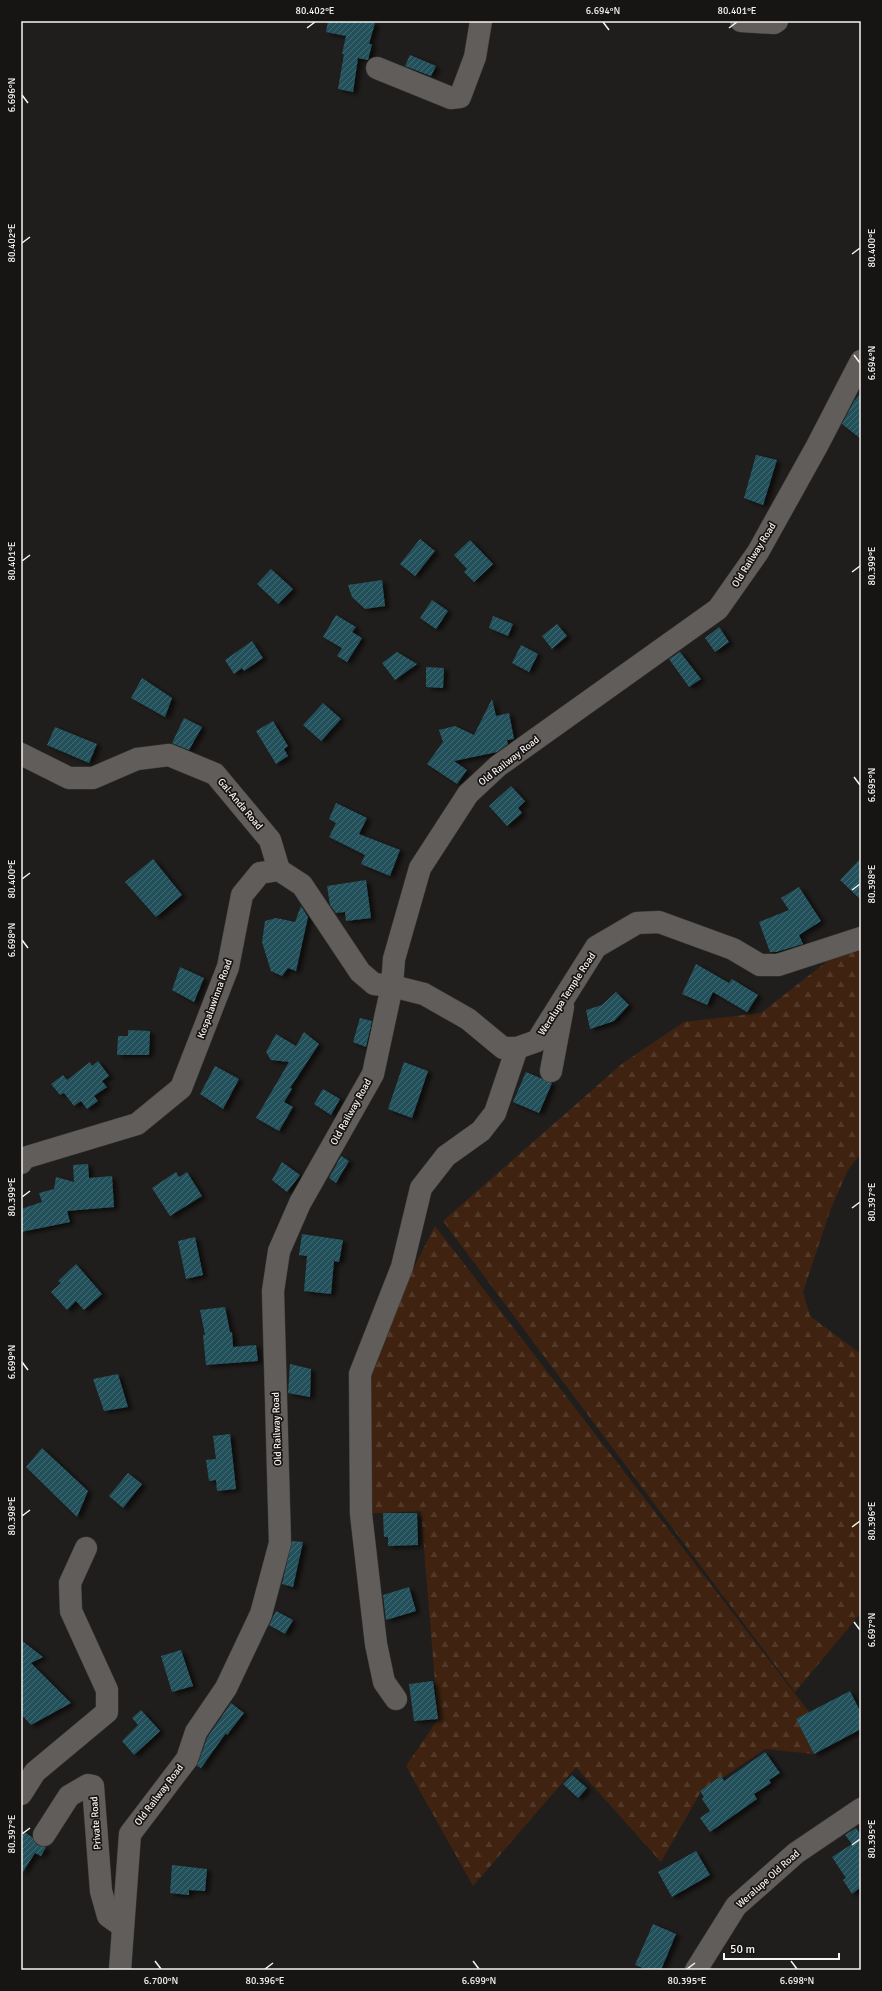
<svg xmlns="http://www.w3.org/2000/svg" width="882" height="1991" viewBox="0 0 882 1991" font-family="Signika,sans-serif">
  <defs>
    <pattern id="forest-firs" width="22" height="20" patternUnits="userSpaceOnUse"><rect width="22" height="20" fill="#3f2310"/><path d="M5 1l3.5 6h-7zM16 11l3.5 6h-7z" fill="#523928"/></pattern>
    <pattern id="building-hatch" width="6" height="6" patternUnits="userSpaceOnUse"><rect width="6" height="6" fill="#23515b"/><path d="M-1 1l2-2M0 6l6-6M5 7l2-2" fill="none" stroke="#446b73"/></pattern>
    <filter id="shadow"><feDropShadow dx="4.5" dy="2.5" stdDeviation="2" flood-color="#0009"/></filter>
  </defs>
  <rect width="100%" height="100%" fill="#201e1c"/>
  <!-- forest -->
  <g fill="url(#forest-firs)">
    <path d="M 861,950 L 861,1153 L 848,1170 L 831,1208 L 803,1292 L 810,1316 L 861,1354 L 861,1613 L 795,1692 L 443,1221 L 623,1063 L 684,1022 L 761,1013 L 835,955 Z"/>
    <path d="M 435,1226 L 809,1712 L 796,1719 L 814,1754 L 765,1749 L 700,1793 L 661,1862 L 576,1767 L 473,1886 L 406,1766 L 438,1719 L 421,1511 L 361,1514 L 360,1374 Z"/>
  </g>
  <!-- building -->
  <g fill="url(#building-hatch)" filter="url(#shadow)">
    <path d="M 328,21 L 368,21 L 375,23 L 369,44 L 372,44 L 368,60 L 358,58 L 353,92 L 338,89 L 344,54 L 342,54 L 346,36 L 326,32 Z"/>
    <path d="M 410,55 L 436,66 L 431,76 L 405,66 Z"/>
    <path d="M 861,393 L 861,439 L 842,424 L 854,401 Z"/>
    <path d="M 756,455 L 777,460 L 763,505 L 744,498 Z"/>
    <path d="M 420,539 L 435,551 L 415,576 L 400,564 Z"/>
    <path d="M 470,540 L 493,564 L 474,582 L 464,572 L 467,569 L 454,555 Z"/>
    <path d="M 271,569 L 293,589 L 278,604 L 257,584 Z"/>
    <path d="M 382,580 L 385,606 L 365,609 L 352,597 L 348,585 Z"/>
    <path d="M 432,600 L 448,611 L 436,629 L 420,618 Z"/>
    <path d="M 336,615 L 356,627 L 352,632 L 362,638 L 347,662 L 337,656 L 342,648 L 323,637 Z"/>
    <path d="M 493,616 L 513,624 L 508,636 L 489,628 Z"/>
    <path d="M 557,624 L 567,636 L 552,649 L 542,636 Z"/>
    <path d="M 719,627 L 729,642 L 715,652 L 705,638 Z"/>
    <path d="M 252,641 L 263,658 L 244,671 L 242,668 L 234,674 L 225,660 Z"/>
    <path d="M 521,645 L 538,654 L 529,672 L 512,663 Z"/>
    <path d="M 397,652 L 417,664 L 395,680 L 382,663 Z"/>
    <path d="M 680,652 L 701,679 L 689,687 L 669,659 Z"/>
    <path d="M 426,667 L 444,668 L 443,688 L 426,687 Z"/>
    <path d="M 142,678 L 172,698 L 165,717 L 131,698 Z"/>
    <path d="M 492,699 L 496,716 L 509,713 L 514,739 L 507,740 L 508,744 L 497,752 L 454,761 L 467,770 L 457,784 L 427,764 L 443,742 L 439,730 L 455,726 L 474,735 Z"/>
    <path d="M 323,703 L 341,719 L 321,741 L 303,725 Z"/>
    <path d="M 184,718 L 202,727 L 189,750 L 172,743 Z"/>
    <path d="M 273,721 L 288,746 L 284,749 L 288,756 L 276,764 L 256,731 Z"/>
    <path d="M 55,727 L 97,744 L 89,763 L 47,745 Z"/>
    <path d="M 511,786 L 525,801 L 518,808 L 522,813 L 507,826 L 489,806 Z"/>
    <path d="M 336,803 L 367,818 L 359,834 L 400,850 L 390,876 L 361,864 L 365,855 L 329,837 L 336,823 L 329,819 Z"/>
    <path d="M 861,858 L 861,900 L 840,880 Z"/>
    <path d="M 153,859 L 182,895 L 156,917 L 125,882 Z"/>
    <path d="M 366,880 L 371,918 L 346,921 L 345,912 L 336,913 L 330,905 L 327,886 Z"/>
    <path d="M 799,887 L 821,921 L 799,935 L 803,944 L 776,952 L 770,952 L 759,922 L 789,910 L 781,898 Z"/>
    <path d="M 301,906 L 308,917 L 296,971 L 288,968 L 282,976 L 271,971 L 262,942 L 265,921 L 276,918 L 295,922 Z"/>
    <path d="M 696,964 L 729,983 L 732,979 L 758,995 L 747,1012 L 713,992 L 707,1005 L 682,994 Z"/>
    <path d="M 180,967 L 204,978 L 194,1002 L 172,990 Z"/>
    <path d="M 616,992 L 629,1005 L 614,1021 L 590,1029 L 586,1010 L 602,1005 Z"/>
    <path d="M 360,1018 L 372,1021 L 366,1047 L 353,1042 Z"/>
    <path d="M 128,1030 L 150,1031 L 149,1055 L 117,1055 L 118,1036 L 128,1036 Z"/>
    <path d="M 304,1032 L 319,1044 L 290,1088 L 292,1089 L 284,1102 L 293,1107 L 279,1131 L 256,1118 L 289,1062 L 271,1060 L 266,1052 L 276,1034 L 296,1046 Z"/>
    <path d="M 98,1061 L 109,1076 L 102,1081 L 107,1087 L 94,1096 L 98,1101 L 87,1109 L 81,1101 L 74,1106 L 64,1093 L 60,1095 L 51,1084 L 63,1075 L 67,1080 L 90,1062 L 92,1066 Z"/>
    <path d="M 404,1062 L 428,1071 L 412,1118 L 388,1109 Z"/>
    <path d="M 215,1066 L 239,1079 L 223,1109 L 200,1094 Z"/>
    <path d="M 526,1072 L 552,1083 L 539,1113 L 513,1102 Z"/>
    <path d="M 323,1089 L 340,1099 L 331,1115 L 314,1104 Z"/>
    <path d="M 341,1156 L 349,1161 L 336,1183 L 329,1178 Z"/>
    <path d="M 282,1162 L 300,1175 L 287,1192 L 272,1180 Z"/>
    <path d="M 88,1164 L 89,1178 L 112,1176 L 114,1207 L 67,1211 L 70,1222 L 21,1232 L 21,1209 L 42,1202 L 39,1193 L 54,1189 L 56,1177 L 74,1182 L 73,1165 Z"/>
    <path d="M 176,1172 L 179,1177 L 187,1172 L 202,1196 L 170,1216 L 152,1188 Z"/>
    <path d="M 302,1234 L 343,1240 L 339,1262 L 334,1261 L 331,1294 L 304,1291 L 307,1256 L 299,1255 Z"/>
    <path d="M 195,1237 L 203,1275 L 186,1279 L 178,1241 Z"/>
    <path d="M 76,1264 L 102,1294 L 84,1310 L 76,1301 L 67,1310 L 51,1292 L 61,1283 L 58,1281 Z"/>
    <path d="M 225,1307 L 230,1332 L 232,1332 L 233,1347 L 256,1345 L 258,1361 L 206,1365 L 203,1335 L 205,1335 L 200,1310 Z"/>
    <path d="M 290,1364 L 311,1369 L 310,1397 L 288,1393 Z"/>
    <path d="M 118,1374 L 128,1407 L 104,1411 L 93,1379 Z"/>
    <path d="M 230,1434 L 236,1489 L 217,1491 L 216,1480 L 209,1481 L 206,1460 L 216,1459 L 213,1436 Z"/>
    <path d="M 42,1448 L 88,1491 L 77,1517 L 26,1467 Z"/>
    <path d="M 128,1473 L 142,1484 L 123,1508 L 109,1496 Z"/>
    <path d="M 383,1513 L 417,1513 L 418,1545 L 388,1546 L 388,1537 L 384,1537 Z"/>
    <path d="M 292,1541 L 303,1542 L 293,1587 L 282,1584 Z"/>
    <path d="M 409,1587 L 416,1611 L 386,1620 L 383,1595 Z"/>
    <path d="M 276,1611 L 293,1620 L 285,1634 L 269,1625 Z"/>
    <path d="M 21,1640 L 43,1657 L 31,1663 L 71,1703 L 31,1725 L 21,1714 Z"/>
    <path d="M 181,1650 L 193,1686 L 172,1692 L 161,1656 Z"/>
    <path d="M 433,1681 L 438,1719 L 414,1721 L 409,1684 Z"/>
    <path d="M 850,1691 L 861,1713 L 861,1729 L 814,1754 L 796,1719 Z"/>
    <path d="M 231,1703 L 244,1713 L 227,1735 L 226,1733 L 201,1768 L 197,1766 L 207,1738 Z"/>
    <path d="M 141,1710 L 160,1731 L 134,1755 L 122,1741 L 138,1725 L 132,1718 Z"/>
    <path d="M 765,1752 L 780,1773 L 769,1780 L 771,1783 L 754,1794 L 757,1799 L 710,1832 L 700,1818 L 710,1811 L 702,1799 L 704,1797 L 700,1791 L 721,1776 L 724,1781 Z"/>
    <path d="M 572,1775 L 587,1788 L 578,1798 L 563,1784 Z"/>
    <path d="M 856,1828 L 861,1835 L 861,1887 L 852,1894 L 843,1880 L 846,1878 L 832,1857 L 852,1844 L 845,1835 Z"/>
    <path d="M 21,1830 L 32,1837 L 37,1845 L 46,1847 L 41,1856 L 35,1853 L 21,1875 Z"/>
    <path d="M 696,1851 L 710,1875 L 672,1897 L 658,1872 Z"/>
    <path d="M 172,1865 L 207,1869 L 205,1891 L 189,1890 L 189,1895 L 170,1893 Z"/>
    <path d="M 653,1924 L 676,1934 L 661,1970 L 648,1970 L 635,1965 Z"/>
  </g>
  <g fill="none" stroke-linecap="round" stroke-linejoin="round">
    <!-- minor casing -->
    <g stroke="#3e3c3b" stroke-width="23">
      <g id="minor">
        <path d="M 741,21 L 774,23 L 777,21"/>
        <path d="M 377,68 L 451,98 L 460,97 L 475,57 L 481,21"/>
        <path d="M 21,754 L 69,778 L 93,778 L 137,759 L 169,755 L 215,774 L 270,840 L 279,870"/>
        <path d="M 551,1071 L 563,1007"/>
        <path d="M 21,1163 L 24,1158 L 137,1124 L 181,1088 L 228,967 L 242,895 L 260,873 L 279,870 L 302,885 L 360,972 L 374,984 L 392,986 L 424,994 L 468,1019 L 503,1048 L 517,1048 L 537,1041 L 596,947 L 637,923 L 659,922 L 733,949 L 760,965 L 778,965 L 861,938"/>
        <path d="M 396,1699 L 384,1682 L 376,1644 L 361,1514 L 360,1374 L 402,1267 L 421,1188 L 446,1156 L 481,1131 L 495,1113 L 517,1048"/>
        <path d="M 21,1794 L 35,1772 L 107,1712 L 107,1690 L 71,1611 L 70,1583 L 86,1548"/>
        <path d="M 44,1835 L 69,1796 L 88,1785 L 93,1786 L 101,1891 L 108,1916 L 122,1926"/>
        <path d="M 120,1970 L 130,1834 L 187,1759 L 196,1732 L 226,1688 L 261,1614 L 280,1543 L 273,1291 L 279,1251 L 300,1203 L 373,1074 L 392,986 L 394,959 L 420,868 L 468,794 L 498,766 L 718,609 L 758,552 L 817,446 L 861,361"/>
        <path d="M 696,1970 L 736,1906 L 796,1853 L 861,1809"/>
      </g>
    </g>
    <!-- minor -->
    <use href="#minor" stroke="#605d5b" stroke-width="22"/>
  </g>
  <!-- ticks -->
  <path fill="none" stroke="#f6f4f3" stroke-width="1.5" d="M 603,22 L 609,30M 307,28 L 315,22M 729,28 L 737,22M 22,95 L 28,103M 22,243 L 30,237M 852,254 L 860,248M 854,355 L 860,363M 22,561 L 30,555M 852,572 L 860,566M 854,777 L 860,785M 22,879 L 30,873M 852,890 L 860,884M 22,940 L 28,948M 22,1197 L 30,1191M 852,1208 L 860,1202M 22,1362 L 28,1370M 22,1516 L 30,1510M 852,1527 L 860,1521M 854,1622 L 860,1630M 22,1834 L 30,1828M 852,1845 L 860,1839M 155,1961 L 161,1969M 473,1961 L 479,1969M 791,1961 L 797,1969M 265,1969 L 273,1963M 687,1969 L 695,1963"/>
  <g text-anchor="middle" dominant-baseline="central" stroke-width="3.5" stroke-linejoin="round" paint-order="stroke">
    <!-- street labels -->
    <g font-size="10" fill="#f6f4f3" stroke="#171513">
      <text transform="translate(754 555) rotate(-58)">Old Railway Road</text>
      <text transform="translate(509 761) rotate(-38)">Old Railway Road</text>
      <text transform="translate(240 804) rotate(50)">Gal-Anda Road</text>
      <text transform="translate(567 994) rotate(-57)">Weralupa Temple Road</text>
      <text transform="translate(215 999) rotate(-70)">Kospalawinna Road</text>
      <text transform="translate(351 1112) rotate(-61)">Old Railway Road</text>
      <text transform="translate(277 1429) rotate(-92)">Old Railway Road</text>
      <text transform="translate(159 1795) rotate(-53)">Old Railway Road</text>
      <text transform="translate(96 1823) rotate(-94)">Private Road</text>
      <text transform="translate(768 1879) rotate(-42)">Weralupe Old Road</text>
    </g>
  </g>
  <!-- border -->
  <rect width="882" height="1991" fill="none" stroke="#171513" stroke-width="44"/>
  <!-- scale -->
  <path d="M724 1953v6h115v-6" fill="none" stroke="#f6f4f3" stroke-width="2"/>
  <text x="730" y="1953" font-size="12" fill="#f6f4f3" stroke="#171513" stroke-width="3" paint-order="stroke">50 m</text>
  <rect x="22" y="22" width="838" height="1947" fill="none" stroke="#f6f4f3" stroke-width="1.5"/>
  <g font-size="10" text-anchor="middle" fill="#f6f4f3">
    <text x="315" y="14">80.402°E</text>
    <text x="603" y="14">6.694°N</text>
    <text x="737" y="14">80.401°E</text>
    <text transform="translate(11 95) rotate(-90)" y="4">6.696°N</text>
    <text transform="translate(11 243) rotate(-90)" y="4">80.402°E</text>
    <text transform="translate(871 248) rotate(-90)" y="4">80.400°E</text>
    <text transform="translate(871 363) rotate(-90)" y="4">6.694°N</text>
    <text transform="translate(11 561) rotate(-90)" y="4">80.401°E</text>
    <text transform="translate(871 566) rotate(-90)" y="4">80.399°E</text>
    <text transform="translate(871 785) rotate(-90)" y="4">6.695°N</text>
    <text transform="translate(11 879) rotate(-90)" y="4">80.400°E</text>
    <text transform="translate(871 884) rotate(-90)" y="4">80.398°E</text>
    <text transform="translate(11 940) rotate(-90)" y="4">6.698°N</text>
    <text transform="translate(11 1197) rotate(-90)" y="4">80.399°E</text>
    <text transform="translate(871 1202) rotate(-90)" y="4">80.397°E</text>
    <text transform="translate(11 1362) rotate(-90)" y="4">6.699°N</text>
    <text transform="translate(11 1516) rotate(-90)" y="4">80.398°E</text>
    <text transform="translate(871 1521) rotate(-90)" y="4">80.396°E</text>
    <text transform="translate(871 1630) rotate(-90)" y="4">6.697°N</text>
    <text transform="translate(11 1834) rotate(-90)" y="4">80.397°E</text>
    <text transform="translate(871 1839) rotate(-90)" y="4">80.395°E</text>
    <text x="161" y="1984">6.700°N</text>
    <text x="265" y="1984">80.396°E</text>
    <text x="479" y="1984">6.699°N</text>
    <text x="687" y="1984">80.395°E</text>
    <text x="797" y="1984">6.698°N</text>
  </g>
</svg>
